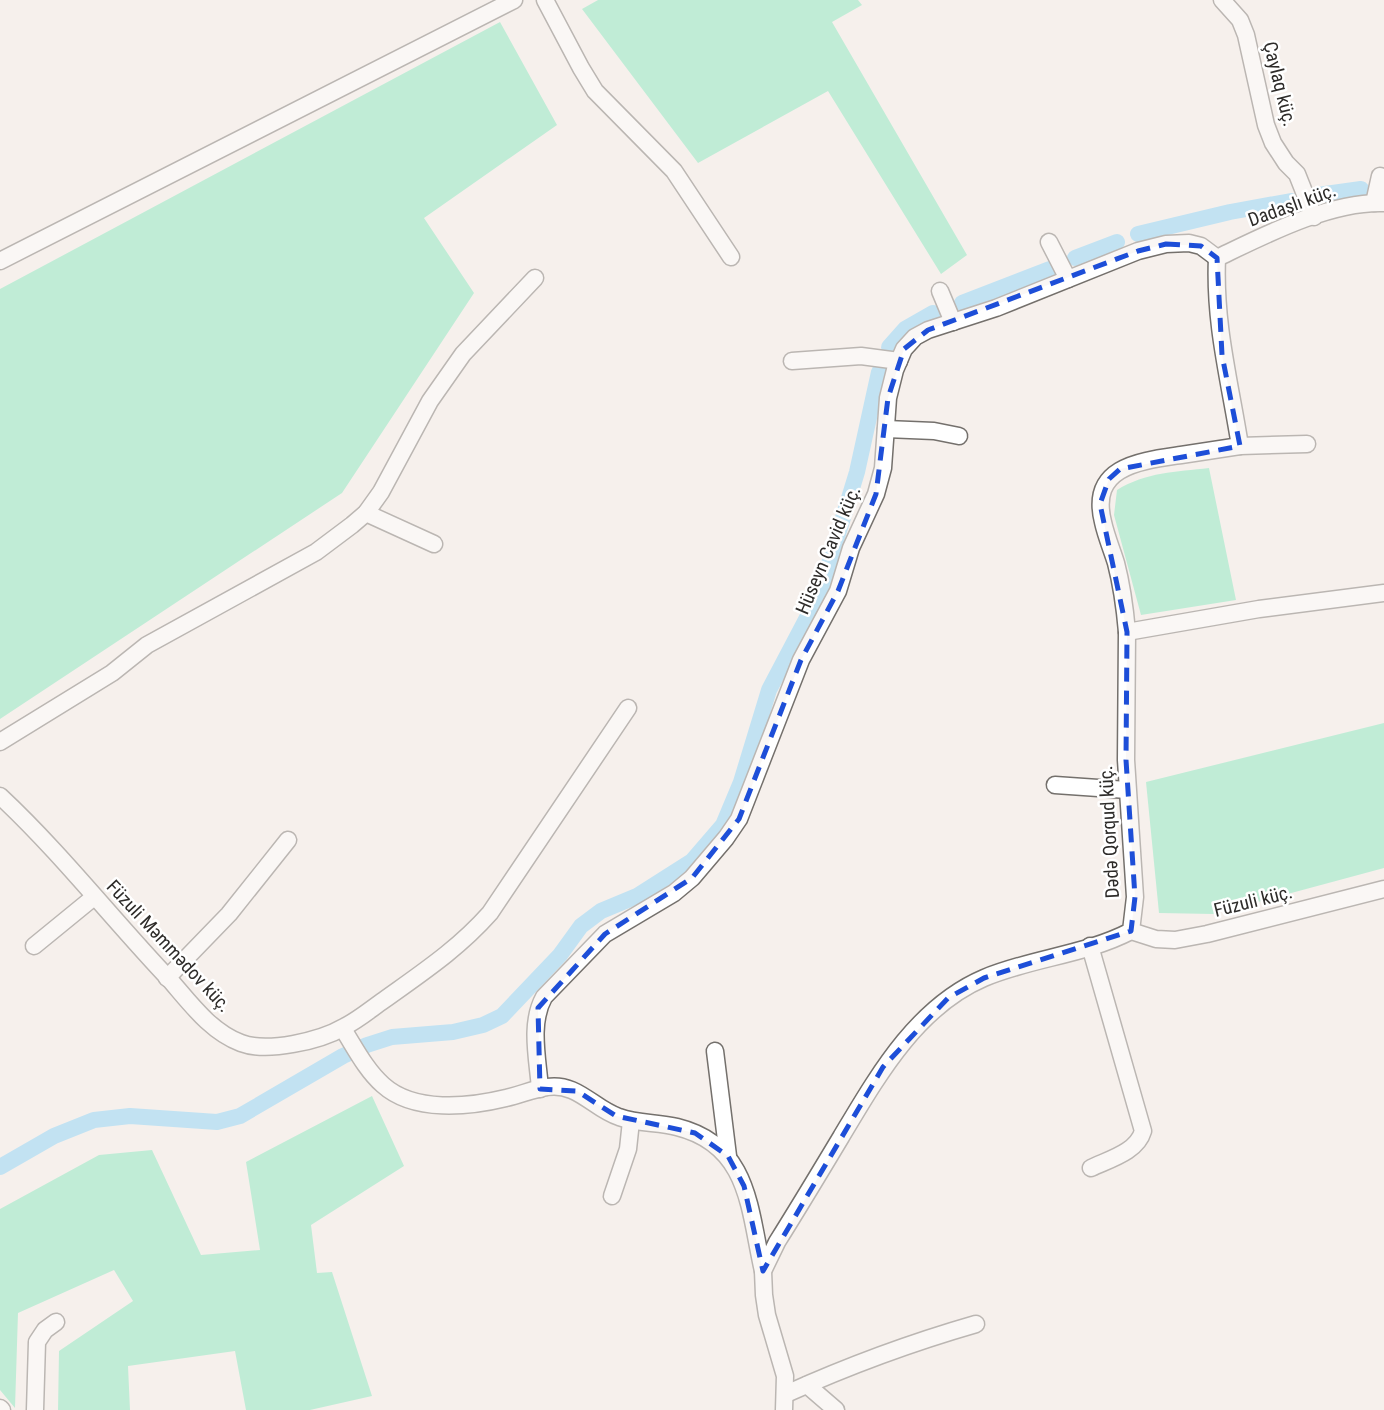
<svg xmlns="http://www.w3.org/2000/svg" width="1384" height="1410" viewBox="0 0 1384 1410" font-family="'Roboto Condensed',sans-serif">
  <rect width="100%" height="100%" fill="#f6f0ec"/>
  <!-- green -->
  <g fill="#7fe7bb">
    <path d="M 598,0 L 858,0 L 862,5 L 832,22 L 967,255 L 941,274 L 828,91 L 698,163 L 582,9 Z"/>
    <path d="M 500,22 L 557,125 L 424,218 L 474,293 L 342,493 L 0,719 L 0,289 Z"/>
    <path d="M 1209,468 L 1236,600 L 1141,615 L 1114,515 L 1117,490 C 1146,472 1176,472 1209,468 Z"/>
    <path d="M 1384,723 L 1384,868 L 1213,914 L 1159,913 L 1146,782 Z"/>
    <path d="M 372,1096 L 404,1166 L 311,1225 L 317,1273 L 332,1272 L 372,1396 L 310,1410 L 246,1410 L 235,1351 L 128,1366 L 130,1410 L 58,1410 L 59,1351 L 133,1301 L 114,1270 L 18,1313 L 15,1408 L 0,1390 L 0,1209 L 99,1155 L 152,1150 L 201,1255 L 260,1250 L 246,1162 Z"/>
  </g>
  <g fill="none" stroke-linecap="round" stroke-linejoin="round">
    <!-- canal -->
    <g stroke="#84d1f8" stroke-width="16">
      <path d="M 1318,195 L 1361,189"/>
      <path d="M 1138,234 L 1230,212 L 1291,201"/>
      <path d="M 1075,258 L 1117,242"/>
      <path d="M 962,303 L 1050,269"/>
      <path d="M 889,347 L 905,329 L 933,313"/>
      <path d="M 0,1167 L 54,1136 L 94,1120 L 130,1116 L 217,1122 L 240,1116 L 343,1056 L 367,1045 L 392,1037 L 453,1032 L 483,1025 L 502,1016 L 560,955 L 581,926 L 601,911 L 637,896 L 692,861 L 723,825 L 741,782 L 769,690 L 820,593 L 857,472 L 879,372"/>
    </g>
    <!-- minor casing -->
    <g stroke="#74706c" stroke-width="19">
      <g id="minor">
        <path d="M 545,0 L 581,68 L 595,91 L 674,171 L 731,257"/>
        <path d="M 1222,0 L 1240,20 L 1246,35 L 1266,125 L 1273,143 L 1286,163 L 1297,174 L 1314,217"/>
        <path d="M 1374,203 L 1380,176"/>
        <path d="M 1049,242 L 1068,279"/>
        <path d="M 1217,258 C 1265,235 1330,201 1384,203"/>
        <path d="M 0,261 L 514,0"/>
        <path d="M 940,291 L 953,322"/>
        <path d="M 792,361 L 861,356 L 899,361"/>
        <path d="M 886,429 L 934,431 L 959,436"/>
        <path d="M 1240,446 L 1307,444"/>
        <path d="M 366,513 L 434,544"/>
        <path d="M 1127,632 L 1259,609 L 1384,593"/>
        <path d="M 0,742 L 112,673 L 147,645 L 316,552 L 352,525 L 366,513 L 381,492 L 430,401 L 463,354 L 535,278"/>
        <path d="M 1055,785 L 1127,790"/>
        <path d="M 0,796 C 61,853 113,920 170,980 C 190,1003 211,1032 241,1043 C 267,1053 320,1041 344,1027 C 358,1020 371,1009 384,1000 C 423,972 458,949 490,913 L 628,708"/>
        <path d="M 1131,931 L 1156,939 L 1175,940 L 1207,934 L 1384,889"/>
        <path d="M 34,946 L 94,897"/>
        <path d="M 1090,946 L 1143,1131 C 1137,1152 1110,1159 1091,1168"/>
        <path d="M 167,978 L 229,914 L 288,840"/>
        <path d="M 343,1029 C 355,1048 366,1070 383,1085 C 414,1113 469,1107 506,1098 C 520,1095 533,1089 547,1087 C 577,1082 594,1109 619,1117 C 638,1124 658,1122 677,1127 C 750,1145 749,1210 763,1271"/>
        <path d="M 715,1051 L 728,1156"/>
        <path d="M 540,1089 C 538,1060 529,1024 544,997 L 605,934 L 674,893 L 692,878 L 726,838 L 739,819 L 801,660 L 838,591 L 851,548 L 876,494 L 883,468 L 888,398 L 895,370 L 904,349 L 915,337 L 928,330 L 996,308 L 1138,251 L 1166,244 L 1189,243 L 1201,246 L 1217,258"/>
        <path d="M 612,1196 L 628,1149 L 631,1121"/>
        <path d="M 807,1385 L 836,1410"/>
        <path d="M 786,1394 C 848,1366 910,1343 976,1324"/>
        <path d="M 0,1408 L 2,1410"/>
        <path d="M 35,1410 L 37,1342 L 45,1330 L 56,1322"/>
        <path d="M 784,1410 L 785,1376 L 767,1315 L 764,1295 L 763,1271 L 777,1242 C 799,1207 820,1172 841,1137 C 877,1077 916,1007 984,978 C 1031,958 1085,955 1131,931 L 1135,897 L 1126,760 L 1127,632 C 1125,609 1122,586 1116,563 C 1112,550 1106,536 1103,522 C 1089,466 1140,461 1181,455 C 1201,452 1220,449 1240,446 C 1230,382 1214,324 1217,258"/>
      </g>
    </g>
    <!-- minor -->
    <use href="#minor" stroke="#fff" stroke-width="16"/>
  </g>
  <!-- marked area -->
  <path d="M0 0H1384V1410H0ZM 1166,244 L 1201,246 L 1217,258 L 1222,355 L 1240,446 L 1120,469 L 1109,479 L 1100,504 L 1127,632 L 1126,760 L 1135,897 L 1131,931 L 984,978 L 948,998 L 883,1067 L 763,1271 L 744,1186 L 728,1156 L 695,1133 L 616,1116 L 577,1091 L 540,1089 L 538,1008 L 605,934 L 692,878 L 739,819 L 801,660 L 838,591 L 876,494 L 888,398 L 904,349 L 928,330 L 1138,251 Z" fill="#f6f0ec" fill-opacity=".55" fill-rule="evenodd"/>
  <path fill="none" stroke="#1d4ed8" stroke-width="5" stroke-dasharray="14 9" stroke-linejoin="round" d="M 1166,244 L 1201,246 L 1217,258 L 1222,355 L 1240,446 L 1120,469 L 1109,479 L 1100,504 L 1127,632 L 1126,760 L 1135,897 L 1131,931 L 984,978 L 948,998 L 883,1067 L 763,1271 L 744,1186 L 728,1156 L 695,1133 L 616,1116 L 577,1091 L 540,1089 L 538,1008 L 605,934 L 692,878 L 739,819 L 801,660 L 838,591 L 876,494 L 888,398 L 904,349 L 928,330 L 1138,251 Z"/>
  <g text-anchor="middle" dominant-baseline="central" stroke-width="5" stroke-linejoin="round" paint-order="stroke">
    <!-- street labels -->
    <g font-size="19" fill="#2e2c2a" stroke="#fff">
      <text transform="translate(1280 84) rotate(76)">Çaylaq küç.</text>
      <text transform="translate(1292 205) rotate(-20)">Dadaşlı küç.</text>
      <text transform="translate(828 550) rotate(-67)">Hüseyn Cavid küç.</text>
      <text transform="translate(1109 832) rotate(-93)">Dədə Qorqud küç.</text>
      <text transform="translate(1253 901) rotate(-14)">Füzuli küç.</text>
      <text transform="translate(169 946) rotate(47)">Füzuli Məmmədov küç.</text>
    </g>
  </g>
</svg>
